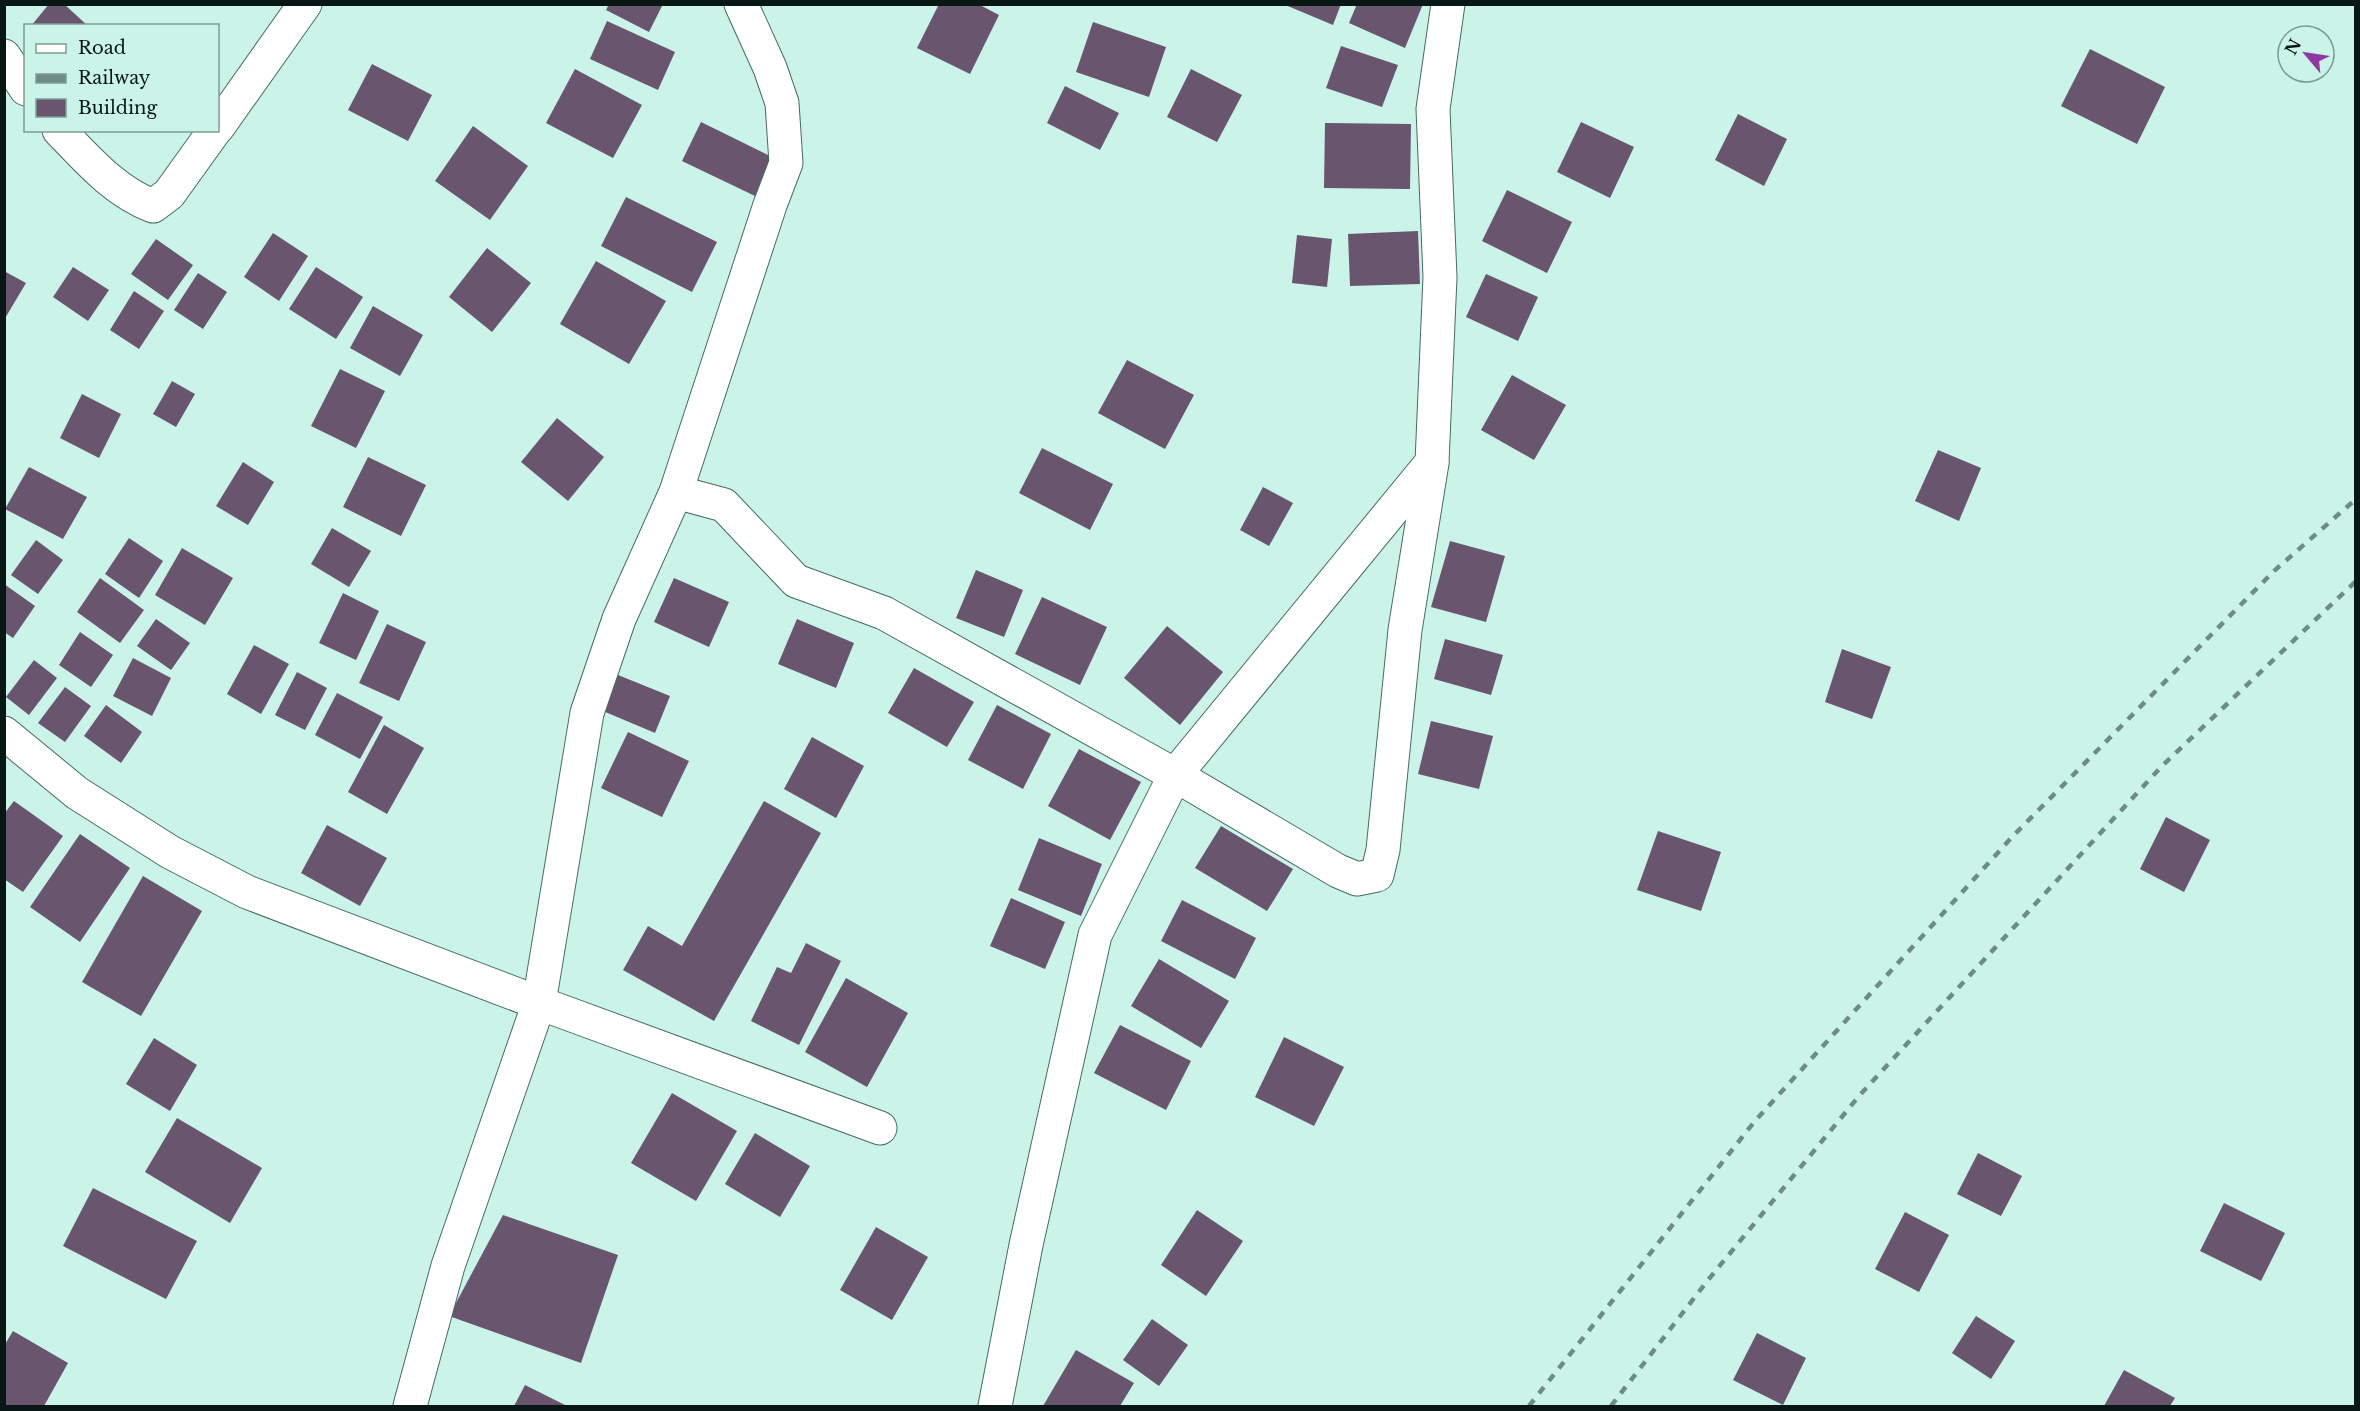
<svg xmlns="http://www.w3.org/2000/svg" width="2360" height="1411" viewBox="0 0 2360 1411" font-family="'Libre Baskerville',serif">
  <rect width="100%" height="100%" fill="#cbf4e9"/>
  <!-- building -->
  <g fill="#69556d">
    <path d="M 49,4 L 64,4 L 88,26 L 31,26 Z"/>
    <path d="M 609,4 L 663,4 L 649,32 L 606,10 Z"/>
    <path d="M 939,4 L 978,4 L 999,15 L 970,74 L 917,48 Z"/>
    <path d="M 1283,4 L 1341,4 L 1333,25 Z"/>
    <path d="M 1357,4 L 1423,4 L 1405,48 L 1349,23 Z"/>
    <path d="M 607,21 L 675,52 L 658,90 L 590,59 Z"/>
    <path d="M 1093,22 L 1166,47 L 1149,97 L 1076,72 Z"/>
    <path d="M 1341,46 L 1398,65 L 1382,107 L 1326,88 Z"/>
    <path d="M 2090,49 L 2165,87 L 2137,144 L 2061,106 Z"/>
    <path d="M 372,64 L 432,95 L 408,141 L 348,110 Z"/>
    <path d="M 575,69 L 642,105 L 613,158 L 546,123 Z"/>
    <path d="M 1191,69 L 1242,95 L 1217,142 L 1167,117 Z"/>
    <path d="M 1065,86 L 1119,113 L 1100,150 L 1047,123 Z"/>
    <path d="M 1738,114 L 1787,139 L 1764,186 L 1715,160 Z"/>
    <path d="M 701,122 L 774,158 L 755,196 L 682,161 Z"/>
    <path d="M 1581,122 L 1634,147 L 1610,198 L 1557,172 Z"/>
    <path d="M 1325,123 L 1411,124 L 1410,189 L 1324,188 Z"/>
    <path d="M 473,126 L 528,166 L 490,220 L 435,181 Z"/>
    <path d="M 1507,190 L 1572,222 L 1547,273 L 1482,241 Z"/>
    <path d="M 626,197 L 717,242 L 692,292 L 601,246 Z"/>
    <path d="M 1418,231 L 1420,284 L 1350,286 L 1348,234 Z"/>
    <path d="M 273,233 L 308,256 L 279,301 L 244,277 Z"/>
    <path d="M 1297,235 L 1332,239 L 1327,287 L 1292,283 Z"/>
    <path d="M 156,239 L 193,265 L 168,300 L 131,274 Z"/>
    <path d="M 487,248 L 531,283 L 492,332 L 449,297 Z"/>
    <path d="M 596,261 L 666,301 L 629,364 L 560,324 Z"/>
    <path d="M 73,267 L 109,290 L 88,321 L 53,297 Z"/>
    <path d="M 316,267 L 363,297 L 336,339 L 289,309 Z"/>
    <path d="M 4,271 L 26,283 L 4,320 Z"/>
    <path d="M 198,273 L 227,292 L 203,329 L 174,310 Z"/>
    <path d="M 1486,274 L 1538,297 L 1518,341 L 1466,317 Z"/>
    <path d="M 134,291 L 164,311 L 139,349 L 110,330 Z"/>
    <path d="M 373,306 L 423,335 L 400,376 L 350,348 Z"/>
    <path d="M 1127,360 L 1194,395 L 1165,449 L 1098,413 Z"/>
    <path d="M 340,369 L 385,391 L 356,448 L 311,426 Z"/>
    <path d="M 1512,375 L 1566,405 L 1534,460 L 1481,430 Z"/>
    <path d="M 172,381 L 195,394 L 176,427 L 153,414 Z"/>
    <path d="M 82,394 L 121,414 L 99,458 L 60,438 Z"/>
    <path d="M 557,418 L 604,457 L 568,501 L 521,462 Z"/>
    <path d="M 1042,448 L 1113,484 L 1090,530 L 1019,493 Z"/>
    <path d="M 1938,450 L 1981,468 L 1959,521 L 1915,501 Z"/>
    <path d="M 368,457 L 426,485 L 401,536 L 343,507 Z"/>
    <path d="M 243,462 L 274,482 L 248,525 L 216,506 Z"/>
    <path d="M 29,467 L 87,497 L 63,539 L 5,509 Z"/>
    <path d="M 1263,487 L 1293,503 L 1269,546 L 1240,530 Z"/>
    <path d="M 332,528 L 371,551 L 349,587 L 311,564 Z"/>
    <path d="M 129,538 L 163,561 L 139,598 L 105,574 Z"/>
    <path d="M 36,540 L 63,560 L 38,594 L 11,575 Z"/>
    <path d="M 1450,541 L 1505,556 L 1486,622 L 1431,607 Z"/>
    <path d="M 182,548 L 233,578 L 205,625 L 155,595 Z"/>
    <path d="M 976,570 L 1023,590 L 1004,637 L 956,618 Z"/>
    <path d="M 100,578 L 144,610 L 120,643 L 77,612 Z"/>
    <path d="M 674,578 L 729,602 L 709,647 L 654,622 Z"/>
    <path d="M 4,584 L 35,606 L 13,638 L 4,632 Z"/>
    <path d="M 343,593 L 379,611 L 356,660 L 319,643 Z"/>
    <path d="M 1042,597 L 1107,627 L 1080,685 L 1015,654 Z"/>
    <path d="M 156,619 L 190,643 L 171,670 L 137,646 Z"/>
    <path d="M 797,619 L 854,643 L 836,688 L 778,664 Z"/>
    <path d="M 387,624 L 426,642 L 399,701 L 359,683 Z"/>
    <path d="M 1167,626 L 1223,672 L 1180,725 L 1124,678 Z"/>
    <path d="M 80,632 L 113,655 L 91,687 L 59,665 Z"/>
    <path d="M 1445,639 L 1503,655 L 1491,695 L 1434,679 Z"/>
    <path d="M 254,645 L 289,664 L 261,714 L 227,694 Z"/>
    <path d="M 1842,649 L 1891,667 L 1872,719 L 1825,702 Z"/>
    <path d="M 133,658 L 171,678 L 152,716 L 113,696 Z"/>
    <path d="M 34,660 L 57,678 L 29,715 L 6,697 Z"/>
    <path d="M 914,668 L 974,702 L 947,747 L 888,713 Z"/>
    <path d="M 297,672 L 327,688 L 305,730 L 275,715 Z"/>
    <path d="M 618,675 L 670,696 L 655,733 L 603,711 Z"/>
    <path d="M 65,687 L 91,706 L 65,742 L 38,723 Z"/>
    <path d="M 337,693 L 383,717 L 360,759 L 315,735 Z"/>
    <path d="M 106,705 L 142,732 L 121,763 L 84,736 Z"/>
    <path d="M 997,705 L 1051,734 L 1023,789 L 968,760 Z"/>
    <path d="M 1431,721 L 1493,736 L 1479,789 L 1418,774 Z"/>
    <path d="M 384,725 L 424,748 L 387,814 L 348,792 Z"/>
    <path d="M 628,732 L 689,761 L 662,817 L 601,788 Z"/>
    <path d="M 812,737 L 864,766 L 836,818 L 784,789 Z"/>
    <path d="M 1079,749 L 1141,782 L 1110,840 L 1048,806 Z"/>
    <path d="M 14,801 L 63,836 L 23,892 L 4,879 L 4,814 Z"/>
    <path d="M 764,801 L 821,833 L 714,1021 L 623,970 L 648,926 L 682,946 Z"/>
    <path d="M 2166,817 L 2210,840 L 2184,892 L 2140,869 Z"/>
    <path d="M 327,825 L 387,858 L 360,906 L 301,873 Z"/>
    <path d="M 1221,826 L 1293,869 L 1267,911 L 1195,868 Z"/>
    <path d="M 1658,831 L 1721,852 L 1701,911 L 1637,890 Z"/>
    <path d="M 80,834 L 130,868 L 80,942 L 30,907 Z"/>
    <path d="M 1039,838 L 1102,864 L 1081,916 L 1018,890 Z"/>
    <path d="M 143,876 L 202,911 L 141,1016 L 82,982 Z"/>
    <path d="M 1011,898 L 1065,922 L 1045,969 L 990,946 Z"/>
    <path d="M 1182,900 L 1256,938 L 1235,979 L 1161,941 Z"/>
    <path d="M 806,943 L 841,961 L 799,1045 L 751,1021 L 777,967 L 791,973 Z"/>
    <path d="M 1159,959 L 1229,1001 L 1201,1048 L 1131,1006 Z"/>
    <path d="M 846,978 L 908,1013 L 867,1087 L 805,1052 Z"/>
    <path d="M 1120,1025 L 1191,1061 L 1166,1110 L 1094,1073 Z"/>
    <path d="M 1284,1037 L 1344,1067 L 1314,1126 L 1255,1097 Z"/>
    <path d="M 154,1038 L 197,1065 L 170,1111 L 126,1084 Z"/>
    <path d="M 672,1093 L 737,1131 L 696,1201 L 631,1163 Z"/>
    <path d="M 177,1118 L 262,1168 L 230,1223 L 145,1172 Z"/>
    <path d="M 755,1133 L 810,1166 L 780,1217 L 725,1184 Z"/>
    <path d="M 1978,1153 L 2022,1176 L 2001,1216 L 1957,1194 Z"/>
    <path d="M 93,1188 L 197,1241 L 166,1299 L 63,1246 Z"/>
    <path d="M 2224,1203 L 2285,1233 L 2261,1281 L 2200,1251 Z"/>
    <path d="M 1197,1210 L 1243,1241 L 1206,1296 L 1161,1265 Z"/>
    <path d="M 1905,1212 L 1949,1235 L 1919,1292 L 1875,1269 Z"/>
    <path d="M 503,1215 L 618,1255 L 581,1363 L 449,1316 Z"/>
    <path d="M 876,1227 L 928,1257 L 892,1320 L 840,1290 Z"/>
    <path d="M 1976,1316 L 2015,1341 L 1991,1379 L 1952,1353 Z"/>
    <path d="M 1152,1319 L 1188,1345 L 1159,1386 L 1123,1360 Z"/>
    <path d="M 13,1331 L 68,1363 L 44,1406 L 4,1405 L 4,1346 Z"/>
    <path d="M 1757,1333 L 1806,1358 L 1783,1405 L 1733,1380 Z"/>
    <path d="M 1076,1350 L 1134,1383 L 1120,1406 L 1043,1406 Z"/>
    <path d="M 2124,1370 L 2175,1398 L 2170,1406 L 2104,1406 Z"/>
    <path d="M 525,1385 L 567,1406 L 514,1406 Z"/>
  </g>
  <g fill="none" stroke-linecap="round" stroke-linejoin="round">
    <!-- street casing -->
    <g stroke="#466b62" stroke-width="35">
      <g id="street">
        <path d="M 4,56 L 26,89"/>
        <path d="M 218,127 L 305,4"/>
        <path d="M 59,130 C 87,159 115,192 153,206 L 169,194 L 215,130"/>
        <path d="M 676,492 L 724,505 L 796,581 L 884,613 L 1175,775 L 1338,871 L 1357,879 L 1377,875 L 1383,850 L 1405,630 L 1432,463"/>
        <path d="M 4,733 L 77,793 L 170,852 L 247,892 L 539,1003 L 880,1128"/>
        <path d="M 410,1406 L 448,1266 L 539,1003 L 587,713 L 619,619 L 676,492 L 770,205 L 786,163 L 782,103 L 770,68 L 741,4"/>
        <path d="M 995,1406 L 1026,1245 L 1095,935 L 1175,775 L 1432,462 L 1440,277 L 1433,109 L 1448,4"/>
      </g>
    </g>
    <!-- street -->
    <use href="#street" stroke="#fff" stroke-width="33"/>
    <!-- rail -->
    <g stroke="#6f8c84" stroke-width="4.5" stroke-dasharray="8 8" stroke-linecap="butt">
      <path d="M 1529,1406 L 1755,1121 L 2013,836 L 2274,571 L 2356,499"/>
      <path d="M 1611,1406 L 1708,1280 L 1859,1096 L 2161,767 L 2356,581"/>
    </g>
  </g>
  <!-- border -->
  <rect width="2360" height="1411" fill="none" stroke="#081713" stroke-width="12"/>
  <!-- legend -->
  <rect x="24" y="24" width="195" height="108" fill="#cbf4e9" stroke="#7d9c93" stroke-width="1.5"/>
  <rect x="36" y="44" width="30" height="9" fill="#ffffff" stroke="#7d9c93" stroke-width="1.5"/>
  <text x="78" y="54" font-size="18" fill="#081713">Road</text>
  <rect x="36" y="74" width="30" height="9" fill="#6f8c84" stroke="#7d9c93" stroke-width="1.5"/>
  <text x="78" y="84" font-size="18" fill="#081713">Railway</text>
  <rect x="36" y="99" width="30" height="18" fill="#69556d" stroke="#7d9c93" stroke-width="1.5"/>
  <text x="78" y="114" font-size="18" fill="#081713">Building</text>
  <!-- north arrow -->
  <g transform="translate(2306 54) rotate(299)"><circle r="28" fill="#cbf4e9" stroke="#7d9c93" stroke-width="1.5"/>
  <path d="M0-4.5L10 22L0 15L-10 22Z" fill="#9138a3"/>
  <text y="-9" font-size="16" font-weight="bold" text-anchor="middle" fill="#081713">N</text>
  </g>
</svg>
